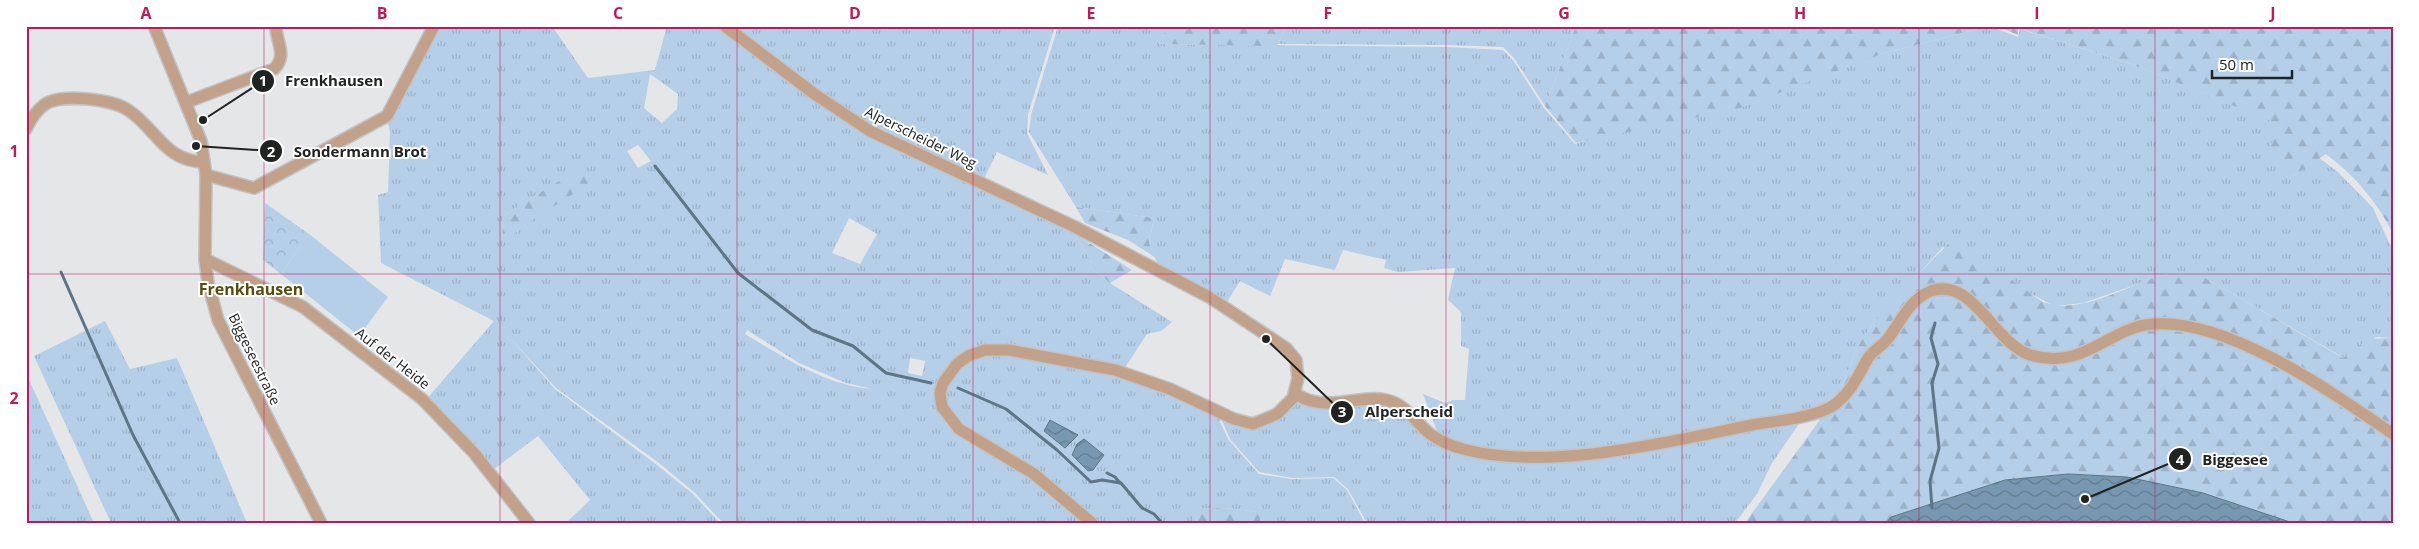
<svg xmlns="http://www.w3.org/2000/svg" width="2419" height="549" viewBox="0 0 2419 549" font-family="'Open Sans',sans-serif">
  <defs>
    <pattern id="grass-tufts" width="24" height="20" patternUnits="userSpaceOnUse" patternTransform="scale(1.25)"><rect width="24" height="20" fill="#b5cfe8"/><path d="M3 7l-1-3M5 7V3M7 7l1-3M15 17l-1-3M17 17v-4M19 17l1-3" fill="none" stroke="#9bb1c7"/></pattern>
    <pattern id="forest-firs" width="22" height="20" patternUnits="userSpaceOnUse" patternTransform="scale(1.25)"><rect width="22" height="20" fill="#b5cfe8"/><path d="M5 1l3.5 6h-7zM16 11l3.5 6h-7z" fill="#9bb1c7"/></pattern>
    <pattern id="park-crowns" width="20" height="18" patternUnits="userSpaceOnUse" patternTransform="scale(1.25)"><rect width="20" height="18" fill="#b5cfe8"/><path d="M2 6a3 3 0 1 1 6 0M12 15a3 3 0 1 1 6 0" fill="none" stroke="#9bb1c7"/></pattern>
    <pattern id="water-waves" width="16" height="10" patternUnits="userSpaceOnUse" patternTransform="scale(1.25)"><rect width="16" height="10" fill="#7798b0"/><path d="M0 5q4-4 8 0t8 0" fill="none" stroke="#617c8f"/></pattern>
  </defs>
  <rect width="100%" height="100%" fill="#e4e6e8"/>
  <!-- grass -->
  <g fill="url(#grass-tufts)" fill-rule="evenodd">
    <path d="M 436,26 L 552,26 L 588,78 L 655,70 L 667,26 L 722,26 L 868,132 L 1071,227 L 1097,272 L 1110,283 L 1172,322 L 1161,331 L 1147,334 L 1124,369 L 975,348 L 937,387 L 936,403 L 947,425 L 1030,476 L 1085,523 L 723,523 L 695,493 L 659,463 L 556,388 L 504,331 L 555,389 L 657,465 L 693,494 L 720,523 L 566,523 L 590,500 L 538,436 L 490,472 L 425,401 L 494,321 L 381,263 L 378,195 L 388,192 L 390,132 L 387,117 ZM 650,74 L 678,94 L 677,109 L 662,123 L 644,108 ZM 638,145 L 651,161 L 638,168 L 627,151 ZM 584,166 L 525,225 L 502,242 L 503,216 ZM 849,218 L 877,234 L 860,264 L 832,253 ZM 747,330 L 799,363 L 846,383 L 873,389 C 826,386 785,358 745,334 ZM 910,358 L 925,361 L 922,376 L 908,373 Z"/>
    <path d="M 728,26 L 1055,26 L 1028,115 L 1027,133 L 1048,175 L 997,152 L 983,181 L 871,129 Z"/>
    <path d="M 1058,26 L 1168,26 L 1158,44 L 1447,47 L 1503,50 L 1513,60 L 1544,108 L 1575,144 L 1881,54 L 1989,26 L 2018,37 L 2020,29 L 2131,64 L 2282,125 L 2293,176 L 2319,158 L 2338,172 L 2373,208 L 2393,251 L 2393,338 L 2376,337 L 2344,358 L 2207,279 L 2167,274 L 2083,303 L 2054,306 L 1943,247 L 1873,324 L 1857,347 L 1840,392 L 1820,406 L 1802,414 L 1582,452 L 1531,454 L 1484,451 L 1439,436 L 1423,394 L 1445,403 L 1453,400 L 1465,400 L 1469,349 L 1461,346 L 1461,312 L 1448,300 L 1455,268 L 1398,272 L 1384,268 L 1386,260 L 1343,250 L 1335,270 L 1285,259 L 1270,296 L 1240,281 L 1227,302 L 1158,264 L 1149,243 L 1154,218 L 1076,207 L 1029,132 L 1031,115 Z"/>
    <path d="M 1286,26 L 1576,26 L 1545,106 L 1514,58 L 1503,47 L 1446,45 L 1278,44 Z"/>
    <path d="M 105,321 L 130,369 L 177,358 L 247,523 L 111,523 L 34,356 Z"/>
    <path d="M 1009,352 L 1114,372 L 1217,415 L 1228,439 L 1259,474 L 1291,479 L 1333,478 L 1347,490 L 1365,523 L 1260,523 L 1259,512 L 1225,508 L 1197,509 L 1194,523 L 1101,523 L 1036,470 L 954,418 L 944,399 C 953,358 971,356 1009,352 Z"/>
    <path d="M 26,373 L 94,523 L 26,523 Z"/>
    <path d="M 1302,401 L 1398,407 L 1429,436 L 1540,462 L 1803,418 L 1772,463 L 1757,494 L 1735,523 L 1367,523 L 1348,489 L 1334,477 L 1292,478 L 1259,472 L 1230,439 L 1220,416 L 1249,427 Z"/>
  </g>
  <!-- forest -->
  <g fill="url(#forest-firs)">
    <path d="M 1168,26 L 1286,26 L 1277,46 L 1158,44 Z"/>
    <path d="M 1576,26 L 1989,26 L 1881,54 L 1740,108 L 1576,143 L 1545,106 Z"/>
    <path d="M 1997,26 L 2393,26 L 2393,234 C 2378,202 2354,175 2326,154 L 2293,176 L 2267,150 L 2281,125 L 2131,64 L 2018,28 L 2018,35 Z"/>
    <path d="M 583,166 L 593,181 L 525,225 L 502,243 L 503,216 Z"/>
    <path d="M 1076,207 L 1154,218 L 1149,243 L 1156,258 L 1128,240 L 1085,223 Z"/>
    <path d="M 1075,234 L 1132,270 L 1110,283 L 1097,272 Z"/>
    <path d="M 1950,242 L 1960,245 L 2043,302 C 2083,316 2127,284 2165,275 C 2179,271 2194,275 2207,279 L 2343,358 L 2368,339 L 2393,338 L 2393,523 L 2293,523 L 2203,493 L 2127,477 L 2005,480 L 1891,517 L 1886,523 L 1745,523 L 1840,392 L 1857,347 L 1873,324 L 1890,303 Z"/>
    <path d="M 1225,508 L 1260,512 L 1260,523 L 1193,522 L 1197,509 Z"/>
  </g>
  <!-- park -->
  <path fill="url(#park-crowns)" d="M 265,203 L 309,234 L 281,274 L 263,260 Z"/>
  <!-- garden -->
  <path fill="#b5cfe8" d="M 309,234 L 388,297 L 359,336 L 281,274 Z"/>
  <!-- water -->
  <g fill="url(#water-waves)" stroke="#5d7585">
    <path d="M 1050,420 L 1078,435 L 1065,448 L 1044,431 Z"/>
    <path d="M 1084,439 L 1104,455 L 1093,470 L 1088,471 L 1072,455 L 1077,444 Z"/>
    <path d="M 2068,474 L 2127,477 L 2203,493 L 2293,523 L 1886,523 L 1891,517 L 2005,480 Z"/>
  </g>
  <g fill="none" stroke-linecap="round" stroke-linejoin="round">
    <!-- stream -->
    <g stroke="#5d7585" stroke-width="3">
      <path d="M 655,166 L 738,273 L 812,330 L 853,346 L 886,373 L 931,383"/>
      <path d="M 61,272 L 133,435 L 180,523"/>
      <path d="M 958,388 L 1006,409 L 1057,450 L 1091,482 L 1102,480 L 1121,483 L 1142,508 L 1154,514 L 1162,523"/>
      <path d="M 1107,473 L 1115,477 L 1120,483"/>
      <path d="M 1932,508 L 1930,481 L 1939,448 L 1932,383 L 1938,364 L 1931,338 L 1935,323"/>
    </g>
    <!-- minor casing -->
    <g stroke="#c1c3c4" stroke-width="14">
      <g id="minor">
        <path d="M 154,26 L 201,141 L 206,175 L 205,259 L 208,283 L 218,320 L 321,523"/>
        <path d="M 725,26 L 813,93 L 870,131 L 1073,226 L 1209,297 L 1286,348 L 1296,360 L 1298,378 L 1293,398 L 1277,414 L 1253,424 L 1234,419 L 1170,389 L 1115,370 L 1009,350 L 985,350 L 968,356 L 957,364 L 943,383 L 940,393 L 942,407 L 959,429 L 1034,474 L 1092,523"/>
        <path d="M 187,102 L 274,69 C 288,55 276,43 276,26"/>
        <path d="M 26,129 C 31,119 35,112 44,105 C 60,93 113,99 128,110 C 157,129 164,161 204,162"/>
        <path d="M 206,175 L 254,188 L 387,116 L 434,26"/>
        <path d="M 205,259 L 303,307 L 422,399 L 474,453 L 529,523"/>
        <path d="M 1295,394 C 1300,396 1306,400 1312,401 C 1336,408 1362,395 1386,400 C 1406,404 1415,422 1430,434 C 1440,441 1451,446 1463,449 C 1547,472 1668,442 1752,425 C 1775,421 1811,418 1831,407 C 1850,395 1858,376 1868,358 C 1873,351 1880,347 1886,341 C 1900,324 1908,300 1931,291 C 1972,276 1995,344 2030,355 C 2086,371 2108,327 2153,324 C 2228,318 2333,393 2393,434"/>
      </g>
    </g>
    <!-- minor -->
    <use href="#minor" stroke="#c2a18a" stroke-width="11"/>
  </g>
  <!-- grid -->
  <path fill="none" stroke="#c2185b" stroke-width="1" stroke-opacity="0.55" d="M 264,26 L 264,523M 500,26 L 500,523M 737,26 L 737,523M 973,26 L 973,523M 1210,26 L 1210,523M 1446,26 L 1446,523M 1682,26 L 1682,523M 1919,26 L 1919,523M 2155,26 L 2155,523M 26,274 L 2393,274"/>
  <g text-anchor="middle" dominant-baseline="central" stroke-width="4" stroke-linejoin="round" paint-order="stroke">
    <!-- street labels -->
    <g font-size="14" fill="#212222" stroke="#fff">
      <text transform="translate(921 137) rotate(26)">Alperscheider Weg</text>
      <text transform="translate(393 358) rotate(38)">Auf der Heide</text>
      <text transform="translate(255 359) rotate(64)">Biggeseestraße</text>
    </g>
    <!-- quarter labels -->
    <g font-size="16" font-weight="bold" fill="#584d0e" stroke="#fff">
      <text x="251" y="289">Frenkhausen</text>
    </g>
  </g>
  <!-- callouts -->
  <path fill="none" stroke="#212222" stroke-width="2" d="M203 120L263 81M196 146L271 151M1266 339L1342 412M2085 499L2180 459"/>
  <g fill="#212222" stroke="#fff" stroke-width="2">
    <circle cx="203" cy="120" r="5"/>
    <circle cx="196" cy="146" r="5"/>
    <circle cx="1266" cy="339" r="5"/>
    <circle cx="2085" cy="499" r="5"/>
    <circle cx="263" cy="81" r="12"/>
    <circle cx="271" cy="151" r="12"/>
    <circle cx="1342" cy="412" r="12"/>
    <circle cx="2180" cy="459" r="12"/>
  </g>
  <g font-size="15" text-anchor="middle" font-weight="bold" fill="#fff">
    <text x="263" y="86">1</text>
    <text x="271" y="157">2</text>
    <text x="1342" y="417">3</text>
    <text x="2180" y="465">4</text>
  </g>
  <g font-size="15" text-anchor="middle" font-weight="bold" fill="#212222" stroke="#fff" stroke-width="4" stroke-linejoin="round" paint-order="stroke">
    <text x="334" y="86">Frenkhausen</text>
    <text x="360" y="157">Sondermann Brot</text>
    <text x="1409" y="417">Alperscheid</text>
    <text x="2235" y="465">Biggesee</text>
  </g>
  <!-- border -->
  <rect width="2419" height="549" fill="none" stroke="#ffffff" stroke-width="55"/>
  <!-- scale -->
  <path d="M2212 70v8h80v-8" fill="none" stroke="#212222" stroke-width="2.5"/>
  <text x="2219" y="70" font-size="15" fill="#212222" stroke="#ffffff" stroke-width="4" paint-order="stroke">50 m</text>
  <rect x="28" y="28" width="2364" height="494" fill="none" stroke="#c2185b" stroke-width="2"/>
  <g font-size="16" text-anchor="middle" font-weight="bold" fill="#c2185b">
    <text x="146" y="19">A</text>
    <text x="382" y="19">B</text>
    <text x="618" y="19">C</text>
    <text x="855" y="19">D</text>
    <text x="1091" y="19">E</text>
    <text x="1328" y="19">F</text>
    <text x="1564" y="19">G</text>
    <text x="1800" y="19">H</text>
    <text x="2037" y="19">I</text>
    <text x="2273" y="19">J</text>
    <text x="14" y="157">1</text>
    <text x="14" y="404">2</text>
  </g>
</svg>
